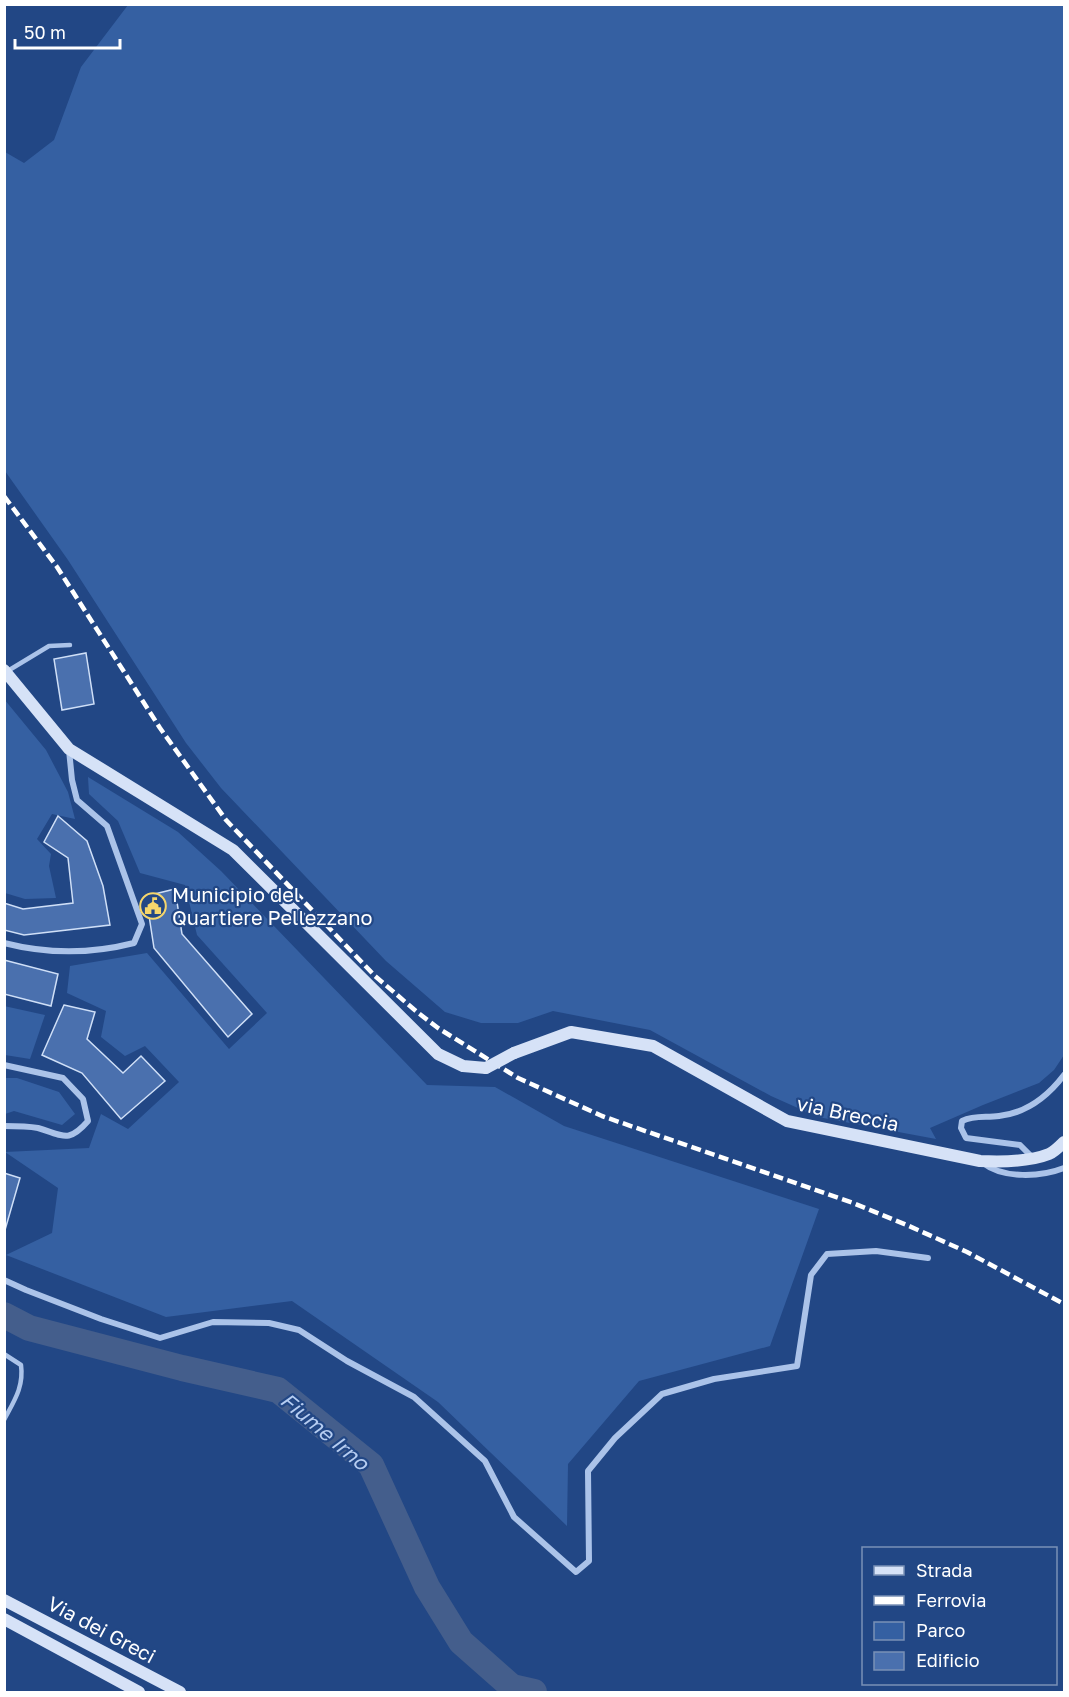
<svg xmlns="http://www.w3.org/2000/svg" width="1069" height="1697" viewBox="0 0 1069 1697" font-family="'Golos Text',sans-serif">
  <rect width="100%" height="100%" fill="#224785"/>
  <!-- green -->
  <g fill="#3560a2">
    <path d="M 128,5 L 1064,5 L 1064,1055 L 1054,1070 L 1039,1083 L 983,1105 L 930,1128 L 936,1139 L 818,1117 L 771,1096 L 650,1030 L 553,1011 L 518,1023 L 481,1023 L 445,1012 L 386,961 L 221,788 L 186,743 L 68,560 L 5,471 L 5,152 L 24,163 L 54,140 L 81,67 Z"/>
    <path d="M 4,699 L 46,750 L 68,792 L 75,819 L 52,814 L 37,839 L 51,854 L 49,866 L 56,898 L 25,899 L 5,893 Z"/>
    <path d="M 88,777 L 178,832 L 221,871 L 427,1085 L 495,1087 L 564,1126 L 819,1209 L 770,1346 L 639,1381 L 568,1464 L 567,1526 L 438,1402 L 292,1301 L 166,1317 L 6,1255 L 52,1233 L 58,1188 L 5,1152 L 89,1148 L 101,1114 L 128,1129 L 179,1082 L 145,1046 L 125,1056 L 101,1037 L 106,1011 L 67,993 L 70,966 L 147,953 L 229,1049 L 267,1013 L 197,935 L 185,885 L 140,873 L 118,821 L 89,794 Z"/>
    <path d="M 4,1006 L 45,1015 L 30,1059 L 5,1055 Z"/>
    <path d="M 5,1078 L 17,1078 L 59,1092 L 75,1114 L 62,1125 L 14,1111 L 5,1114 Z"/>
  </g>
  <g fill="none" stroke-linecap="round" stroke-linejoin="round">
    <!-- river -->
    <path stroke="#445e8c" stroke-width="26" d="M 4,1315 L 29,1328 L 182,1368 L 278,1390 L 371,1465 L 427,1587 L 461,1642 L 512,1687 L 534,1692"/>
  </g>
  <!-- building -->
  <g fill="#4a70ae" stroke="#cfdff7" stroke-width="1.5">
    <path d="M 86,653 L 94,704 L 62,710 L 54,659 Z"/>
    <path d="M 58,816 L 87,841 L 103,886 L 110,925 L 24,935 L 4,930 L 4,903 L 23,909 L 73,903 L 68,858 L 44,842 Z"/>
    <path d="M 175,889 L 182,934 L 252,1014 L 228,1037 L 154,948 L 146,896 Z"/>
    <path d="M 4,960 L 58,974 L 51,1006 L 4,994 Z"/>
    <path d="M 64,1005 L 95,1012 L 87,1039 L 123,1073 L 141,1056 L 165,1081 L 121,1119 L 82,1073 L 42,1055 Z"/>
    <path d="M 4,1173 L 20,1178 L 5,1230 L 4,1230 Z"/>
  </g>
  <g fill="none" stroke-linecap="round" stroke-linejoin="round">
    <!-- lane -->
    <g stroke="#abc3e9" stroke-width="4.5">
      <path d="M 6,672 L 49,646 L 70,645"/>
      <path d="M 4,1354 L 21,1365 C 24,1387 14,1401 4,1420"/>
    </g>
    <!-- street -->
    <g stroke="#abc3e9" stroke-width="6">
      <path d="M 4,943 C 47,954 91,954 134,943 L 142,924 L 107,826 L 77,800 L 72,780 L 69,750"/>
      <path d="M 4,1065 L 63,1078 L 83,1099 L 88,1121 C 68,1144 63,1135 38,1128 C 27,1126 15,1126 4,1126"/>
      <path d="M 1032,1157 L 1020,1145 L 966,1138 L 961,1128 L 962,1121 C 975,1115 986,1118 999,1116 C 1026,1113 1048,1096 1064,1075"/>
      <path d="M 983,1163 C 1003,1179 1041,1177 1064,1168"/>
      <path d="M 4,1280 L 26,1290 L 101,1319 L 160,1338 L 213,1322 L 269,1323 L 299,1330 L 347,1361 L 414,1397 L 485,1461 L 514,1517 L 576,1572 L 589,1561 L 588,1471 L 615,1438 L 662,1394 L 714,1379 L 797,1366 L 811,1275 L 827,1254 L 876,1251 L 928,1258"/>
    </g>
    <!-- secondary -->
    <g stroke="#d6e2f7" stroke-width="12">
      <path d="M 4,670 L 69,749 L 233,850 L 438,1054 L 463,1066 L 486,1068"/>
      <path d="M 514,1053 L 571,1032 L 653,1046 L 787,1121 L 980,1161 C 1001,1162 1029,1162 1049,1154 C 1054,1152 1060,1146 1064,1142"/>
      <path d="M 4,1600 L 180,1692"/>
      <path d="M 4,1619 L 139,1692"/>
    </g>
    <!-- rail -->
    <path stroke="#fff" stroke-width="4.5" stroke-dasharray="10 4.5" stroke-linecap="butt" d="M 4,496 L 57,567 L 160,728 L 226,820 L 375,976 L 417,1012 L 438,1028 L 518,1078 L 602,1116 L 853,1203 L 909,1226 L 967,1252 L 1064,1304"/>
    <!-- secondary-bridge -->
    <path stroke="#d6e2f7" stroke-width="12" d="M 486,1068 L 514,1053"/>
  </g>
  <!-- icons -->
  <defs>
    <g id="civic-ring" transform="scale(1.35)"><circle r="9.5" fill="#224785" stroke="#f5d66c" stroke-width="1.5"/><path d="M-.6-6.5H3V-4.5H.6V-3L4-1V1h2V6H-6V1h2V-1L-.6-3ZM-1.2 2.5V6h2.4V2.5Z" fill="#f5d66c"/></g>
  </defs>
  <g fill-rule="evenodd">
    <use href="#civic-ring" x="153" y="906"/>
  </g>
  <g text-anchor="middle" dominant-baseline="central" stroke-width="4.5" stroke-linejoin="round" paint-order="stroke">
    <!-- poi labels -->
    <g font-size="20" fill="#fff" stroke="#224785" text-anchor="start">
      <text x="172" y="894">Municipio del<tspan x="172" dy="23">Quartiere Pellezzano</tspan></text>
    </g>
    <!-- street labels -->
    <g font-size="20" fill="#fff" stroke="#224785">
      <text transform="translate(848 1113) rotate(12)">via Breccia</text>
      <text transform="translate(102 1629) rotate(28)">Via dei Greci</text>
    </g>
    <!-- water labels -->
    <g font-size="21" font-style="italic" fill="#b6cdf1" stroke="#224785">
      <text transform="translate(325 1431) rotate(40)">Fiume Irno</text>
    </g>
  </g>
  <!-- border -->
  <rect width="1069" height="1697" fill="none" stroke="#ffffff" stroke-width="12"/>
  <!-- legend -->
  <rect x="862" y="1547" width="195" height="138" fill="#224785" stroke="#7a91b6" stroke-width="1.5"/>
  <rect x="874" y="1566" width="30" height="9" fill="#d6e2f7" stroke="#7a91b6" stroke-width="1.5"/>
  <text x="916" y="1577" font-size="18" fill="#ffffff">Strada</text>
  <rect x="874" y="1596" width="30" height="9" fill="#ffffff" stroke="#7a91b6" stroke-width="1.5"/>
  <text x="916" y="1607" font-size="18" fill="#ffffff">Ferrovia</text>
  <rect x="874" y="1622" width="30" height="18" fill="#3560a2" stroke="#7a91b6" stroke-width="1.5"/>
  <text x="916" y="1637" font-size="18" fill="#ffffff">Parco</text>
  <rect x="874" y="1652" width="30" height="18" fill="#4a70ae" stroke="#7a91b6" stroke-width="1.5"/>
  <text x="916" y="1667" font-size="18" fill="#ffffff">Edificio</text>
  <!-- scale -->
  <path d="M15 39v9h105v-9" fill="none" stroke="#ffffff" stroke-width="3"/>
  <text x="24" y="39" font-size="18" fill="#ffffff" stroke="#224785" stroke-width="4.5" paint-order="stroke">50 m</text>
</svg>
